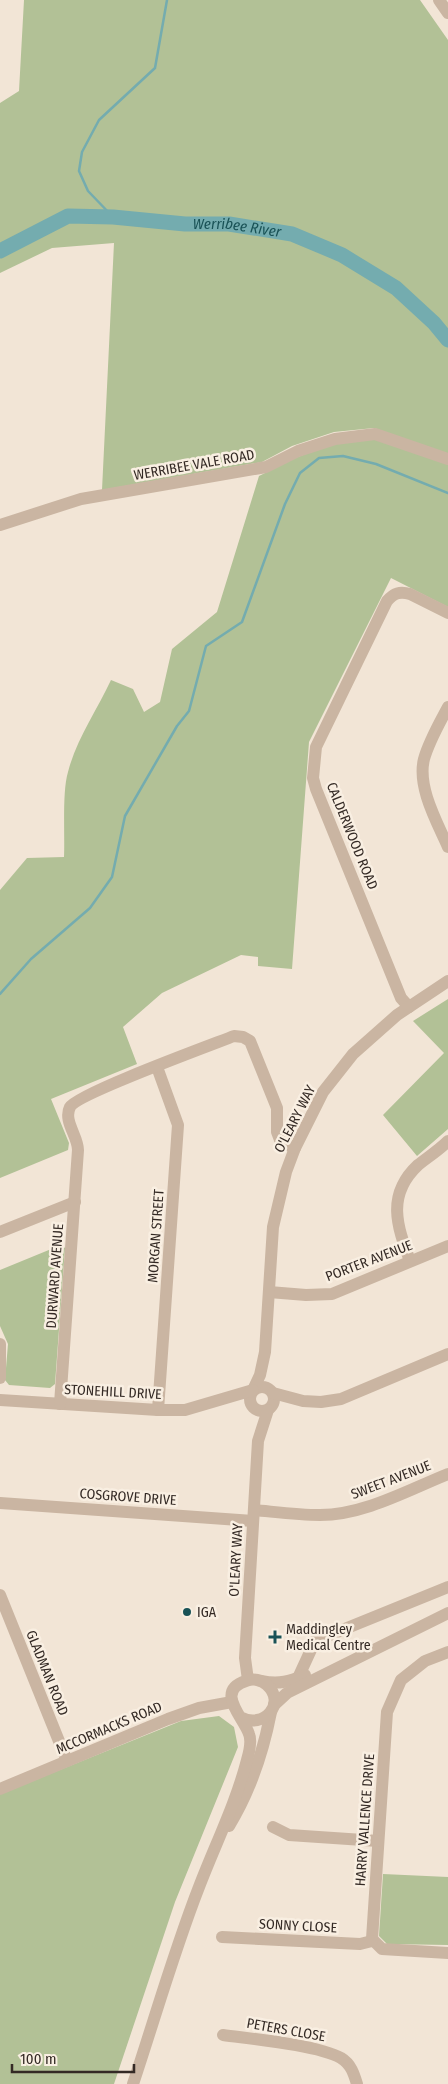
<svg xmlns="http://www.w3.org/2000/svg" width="448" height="2084" viewBox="0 0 448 2084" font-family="'Fira Sans Condensed',sans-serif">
  <rect width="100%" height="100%" fill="#f2e5d6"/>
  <!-- green -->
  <g fill="#b2c196">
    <path d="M 24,0 L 420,0 L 448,40 L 448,454 L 374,428 L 334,432 L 292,446 L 262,462 L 102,490 L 114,243 L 52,248 L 0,273 L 0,103 L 19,91 Z"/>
    <path d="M 374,438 L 448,464 L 448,607 L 391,578 L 309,742 L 292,969 L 258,966 L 258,957 L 241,955 L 162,993 L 123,1027 L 137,1064 L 51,1099 L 69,1143 L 68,1150 L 0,1178 L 0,890 L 27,858 L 64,857 C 65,834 62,792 68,772 C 76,740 97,710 111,680 L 133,689 L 144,712 L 160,702 L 172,649 L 217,612 L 259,476 L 295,458 L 335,443 Z"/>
    <path d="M 448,999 L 448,1129 L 417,1156 L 383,1115 L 444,1053 L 413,1021 Z"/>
    <path d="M 61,1245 L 65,1248 L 55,1384 L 50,1388 L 9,1385 L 5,1380 L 8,1344 L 0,1326 L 0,1270 Z"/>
    <path d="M 219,1716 L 234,1727 L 238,1747 L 175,1902 L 114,2084 L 0,2084 L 0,1794 L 181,1721 Z"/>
    <path d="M 383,1874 L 448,1877 L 448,1945 L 387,1944 L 379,1936 Z"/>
  </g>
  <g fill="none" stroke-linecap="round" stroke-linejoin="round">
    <!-- stream -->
    <g stroke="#74acaf" stroke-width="2.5">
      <path d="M 113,217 L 88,191 L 79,171 L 82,152 L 99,120 L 155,68 L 167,0"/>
      <path d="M 0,994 L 31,959 L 90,908 L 112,877 L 125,816 L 177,726 L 189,711 L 206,646 L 242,622 L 285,504 L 300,473 L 319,458 L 343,456 L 376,464 L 448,493"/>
    </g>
    <!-- river -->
    <path stroke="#74acaf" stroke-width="15" id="s1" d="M 0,251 L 68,216 L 113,217 L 185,224 L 229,224 L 292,234 L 342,255 L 396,288 L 434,323 L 448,340"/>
    <!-- minor -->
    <g stroke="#cab5a2" stroke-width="12">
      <path d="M 439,0 L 448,13"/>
      <path d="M 0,525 L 81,499 L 266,467 L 298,451 L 335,439 L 375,434 L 448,459"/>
      <path d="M 448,707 C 439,724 429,741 424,759 C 417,787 437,822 448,847"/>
      <path d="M 409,1007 L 401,998 L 316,789 L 313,778 L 316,747 L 387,601 C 394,593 400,591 410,594 L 448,613"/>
      <path d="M 157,1067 L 178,1125 L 158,1410"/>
      <path d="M 0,1232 L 75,1202"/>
      <path d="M 410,1261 C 397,1226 386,1195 418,1165 C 428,1157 439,1150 448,1141"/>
      <path d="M 269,1292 L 306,1295 L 332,1294 L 448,1246"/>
      <path d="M 0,1344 L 0,1378"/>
      <circle cx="262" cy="1399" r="12"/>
      <path d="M 253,1390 L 260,1375 L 265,1352 L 273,1227 L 286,1172 L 295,1148 L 323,1092 L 353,1054 L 397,1015 L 448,981"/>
      <path d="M 273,1393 L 303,1401 L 321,1402 L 341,1399 L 448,1354"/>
      <path d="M 0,1400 L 158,1410 L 185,1410 L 253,1390"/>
      <path d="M 60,1404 L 78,1150 C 78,1136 63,1121 70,1107 C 77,1094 211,1045 234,1036 L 243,1037 L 250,1041 L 277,1108 L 277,1132 L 280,1140 L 285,1144 L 295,1148"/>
      <path d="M 0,1503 L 253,1521"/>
      <path d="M 254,1510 C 276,1512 298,1515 320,1515 C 364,1515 408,1490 448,1474"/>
      <path d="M 0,1595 L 67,1761"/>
      <path d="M 448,1652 L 425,1661 L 401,1680 L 387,1712 L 372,1939 L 382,1949 L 448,1953"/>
      <path d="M 298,1678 L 315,1641 L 448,1587"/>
      <path d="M 248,1680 L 245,1658 L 258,1441 L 268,1410"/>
      <path d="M 262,1681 C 279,1685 290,1681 305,1675"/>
      <path d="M 274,1705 L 287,1693 L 448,1613"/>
      <path d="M 0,1789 L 168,1719 L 199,1708 L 232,1702"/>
      <path d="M 229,1826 C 251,1790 263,1753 271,1712"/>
      <path d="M 273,1827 L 289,1835 L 378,1841"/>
      <path d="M 222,1937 L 360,1944 L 372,1941"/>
      <path d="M 223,2035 C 252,2039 318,2045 341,2058 C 351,2064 354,2074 357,2084"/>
      <path d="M 133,2084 C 155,2018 174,1951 199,1887 C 215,1845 236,1803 247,1760 C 249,1753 252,1741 249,1734 C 244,1718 214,1691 246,1681 C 253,1678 262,1680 267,1685 C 287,1703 264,1730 240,1717"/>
    </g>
  </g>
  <!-- markers -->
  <g fill="#195256" stroke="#f9efe2" stroke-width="2">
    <circle cx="187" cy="1612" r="5"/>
    <path d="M272.5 1629.5h5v5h5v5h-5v5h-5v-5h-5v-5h5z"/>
  </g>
  <g text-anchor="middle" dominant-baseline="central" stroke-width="5" stroke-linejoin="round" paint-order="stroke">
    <!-- street labels -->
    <g font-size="14" fill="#342a25" stroke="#f9efe2">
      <text transform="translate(194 465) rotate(-10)">WERRIBEE VALE ROAD</text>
      <text transform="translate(352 836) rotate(68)">CALDERWOOD ROAD</text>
      <text transform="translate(295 1119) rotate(-63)">O'LEARY WAY</text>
      <text transform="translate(156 1236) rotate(-86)">MORGAN STREET</text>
      <text transform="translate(369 1261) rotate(-21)">PORTER AVENUE</text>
      <text transform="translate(55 1276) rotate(-86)">DURWARD AVENUE</text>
      <text transform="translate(113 1392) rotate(3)">STONEHILL DRIVE</text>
      <text transform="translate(391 1480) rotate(-21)">SWEET AVENUE</text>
      <text transform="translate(128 1497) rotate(4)">COSGROVE DRIVE</text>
      <text transform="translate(236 1560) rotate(-87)">O'LEARY WAY</text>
      <text transform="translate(47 1673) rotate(68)">GLADMAN ROAD</text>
      <text transform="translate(109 1728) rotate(-23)">MCCORMACKS ROAD</text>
      <text transform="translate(365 1820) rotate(-86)">HARRY VALLENCE DRIVE</text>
      <text transform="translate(298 1926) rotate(3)">SONNY CLOSE</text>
      <text transform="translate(286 2030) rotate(10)">PETERS CLOSE</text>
    </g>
    <!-- poi labels -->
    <g font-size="14" fill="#342a25" stroke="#f9efe2" text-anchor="start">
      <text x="197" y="1612">IGA</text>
      <text x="286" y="1629">Maddingley<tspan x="286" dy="16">Medical Centre</tspan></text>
    </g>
    <!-- water labels -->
    <g font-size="15" font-style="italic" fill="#195256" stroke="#f9efe2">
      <text stroke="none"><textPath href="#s1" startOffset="246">Werribee River</textPath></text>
    </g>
  </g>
  <!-- scale -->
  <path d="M12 2064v8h122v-8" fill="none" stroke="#342a25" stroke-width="2.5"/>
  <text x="20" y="2064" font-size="15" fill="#342a25" stroke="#f9efe2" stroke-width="4" paint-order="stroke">100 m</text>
</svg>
